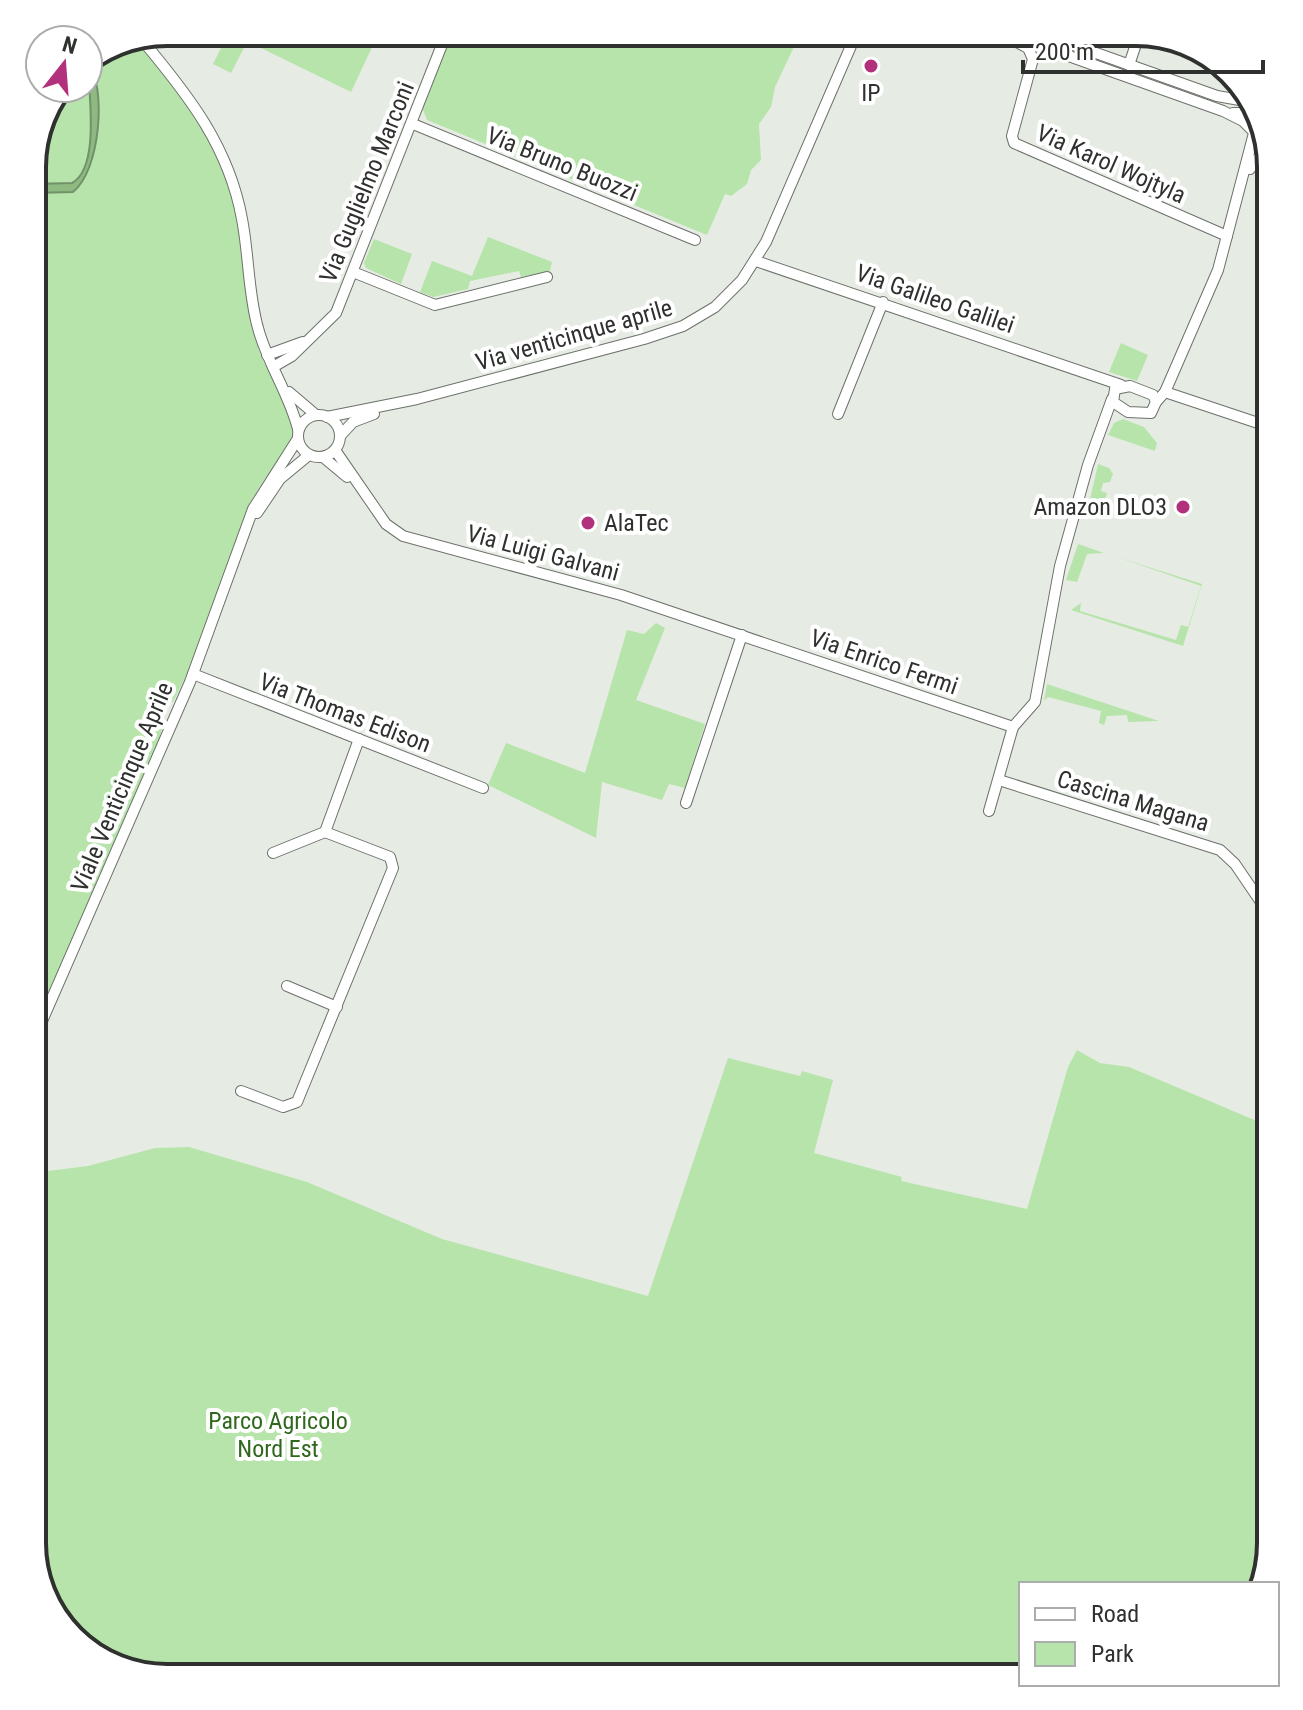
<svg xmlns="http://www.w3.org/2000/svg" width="1303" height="1710" viewBox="0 0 1303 1710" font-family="'Roboto Condensed',sans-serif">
  <rect width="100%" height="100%" fill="#e6ece4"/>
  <!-- green -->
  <g fill="#b7e4aa">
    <path d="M 229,32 L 247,42 L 231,73 L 213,64 Z"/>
    <path d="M 268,32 L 352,32 L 374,43 L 351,92 L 261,48 Z"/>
    <path d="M 453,32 L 801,32 L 775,87 L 771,107 L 759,124 L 761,160 L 751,170 L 747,184 L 731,196 L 725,194 L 707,235 L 427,120 L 422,107 Z"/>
    <path d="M 139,43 C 173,85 212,126 230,179 C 248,235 240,297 260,353 C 268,377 297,403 294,430 C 290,457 265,473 254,497 C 228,555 211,616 187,674 L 173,702 L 168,702 L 158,745 L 32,1031 L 32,158 L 46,108 L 61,88 L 88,88 L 88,62 Z"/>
    <path d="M 488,237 L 552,262 L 550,271 L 521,277 L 519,271 L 470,281 L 468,289 L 433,297 L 420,292 L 432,261 L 472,276 Z"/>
    <path d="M 374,239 L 412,254 L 401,284 L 366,268 L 364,263 Z"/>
    <path d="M 1121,343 L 1148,355 L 1137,381 L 1109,372 Z"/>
    <path d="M 1123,419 L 1144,427 L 1157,443 L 1155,451 L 1108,435 L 1114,423 Z"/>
    <path d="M 1098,464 L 1109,468 L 1113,474 L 1110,482 L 1103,483 L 1101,491 L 1107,493 L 1100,515 L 1091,512 L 1093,505 L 1089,504 Z"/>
    <path d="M 1078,544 L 1104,553 L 1087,554 L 1077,582 L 1066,580 Z"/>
    <path d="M 1117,557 L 1202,584 L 1183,646 L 1071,610 L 1081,603 L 1080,611 L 1176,640 L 1181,625 L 1188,627 L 1201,586 Z"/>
    <path d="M 656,623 L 665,628 L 636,700 L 705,724 L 685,788 L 669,784 L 662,800 L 602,782 L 596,838 L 488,785 L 506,743 L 585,773 L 627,630 L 644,634 Z"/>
    <path d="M 1047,684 L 1159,721 L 1128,722 L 1127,715 L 1107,716 L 1104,725 L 1099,723 L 1101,711 L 1048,697 L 1044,701 Z"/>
    <path d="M 1077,1050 L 1100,1063 L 1129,1067 L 1271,1127 L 1271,1466 L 1259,1495 L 1271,1499 L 1271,1543 L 1260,1584 L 1021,1584 L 1021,1678 L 159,1678 L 99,1660 L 55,1618 L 32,1543 L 32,1173 L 88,1166 L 155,1148 L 189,1147 L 307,1182 L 442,1239 L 648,1296 L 728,1058 L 800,1076 L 802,1071 L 833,1080 L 814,1153 L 902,1177 L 901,1181 L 1027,1209 L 1068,1067 Z"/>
  </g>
  <!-- water -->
  <path fill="#8eba82" stroke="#719169" stroke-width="2" d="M 88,62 C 107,88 100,171 73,192 L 32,193 L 32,184 L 72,183 C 101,167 88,90 88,62 Z"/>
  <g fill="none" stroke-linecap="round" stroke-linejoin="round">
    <!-- minor casing -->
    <g stroke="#6c716a" stroke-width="12">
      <g id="minor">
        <path d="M 998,32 L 1028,48 L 1033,59 L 1012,136 L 1014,143 L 1227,236"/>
        <path d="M 1037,32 L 1217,96 L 1251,102"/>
        <path d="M 1021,39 L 1223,111 L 1243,121 L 1263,141"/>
        <path d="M 143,41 C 189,96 229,147 242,219 C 249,255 248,293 258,328 C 267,363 289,393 298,429"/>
        <path d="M 1129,65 L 1140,32"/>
        <path d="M 1233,113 L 1255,113"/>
        <path d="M 413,124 L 695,240"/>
        <path d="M 1250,169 L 1265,147"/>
        <path d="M 756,261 L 1121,385"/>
        <path d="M 353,272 L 435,305 L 547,277"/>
        <path d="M 267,355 L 303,342"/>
        <path d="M 273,367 L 292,356 L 336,313 L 447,32"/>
        <path d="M 1130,386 L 1153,395 L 1156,402 L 1151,413 L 1128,412 L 1113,402 L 1115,389 Z"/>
        <path d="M 289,392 L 316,415"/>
        <path d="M 1165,392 L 1258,423"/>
        <path d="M 1156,402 L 1165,392 L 1218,270 L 1254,133"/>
        <path d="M 838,414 L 883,302"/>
        <circle cx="319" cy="436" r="21"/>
        <path d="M 327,417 L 417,399 L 644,339 L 683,326 L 715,307 L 742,280 L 766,242 L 857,32"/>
        <path d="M 340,436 L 353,422 L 374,414"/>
        <path d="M 335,450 L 386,524 L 403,536 L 621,595 L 1013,727"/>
        <path d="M 323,457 L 347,477"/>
        <path d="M 257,513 L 280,479 L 309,455"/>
        <path d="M 193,674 L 483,788"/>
        <path d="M 1013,727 L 1035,702 L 1060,566 L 1088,465 L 1112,399"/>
        <path d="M 999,780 L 1220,850 L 1235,864 L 1271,917"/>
        <path d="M 686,803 L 742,635"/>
        <path d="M 989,811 L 1013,727"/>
        <path d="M 273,853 L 325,832 L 359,739"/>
        <path d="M 287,986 L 337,1007"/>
        <path d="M 32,1044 L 190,682 L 253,509 L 297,440"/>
        <path d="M 241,1091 L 283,1107 L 297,1102 L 393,868 L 390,857 L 325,832"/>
      </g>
    </g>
    <!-- minor -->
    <use href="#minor" stroke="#fff" stroke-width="10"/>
  </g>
  <!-- markers -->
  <g fill="#b2317d" stroke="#fff" stroke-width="3">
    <circle cx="871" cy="66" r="8"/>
    <circle cx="1183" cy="507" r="8"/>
    <circle cx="588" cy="523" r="8"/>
  </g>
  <g text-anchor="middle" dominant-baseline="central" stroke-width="8" stroke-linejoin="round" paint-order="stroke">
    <!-- poi labels -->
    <g font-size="24" fill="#2e312e" stroke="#fff">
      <text x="871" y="93">IP</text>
      <text x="1167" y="507" text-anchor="end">Amazon DLO3</text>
      <text x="604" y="523" text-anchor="start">AlaTec</text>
    </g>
    <!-- street labels -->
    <g font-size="24" fill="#2e312e" stroke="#fff">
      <text transform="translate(562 164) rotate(22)">Via Bruno Buozzi</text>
      <text transform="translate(1111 164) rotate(24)">Via Karol Wojtyla</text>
      <text transform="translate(367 182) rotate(-68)">Via Guglielmo Marconi</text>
      <text transform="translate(935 299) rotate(19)">Via Galileo Galilei</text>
      <text transform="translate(574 335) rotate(-16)">Via venticinque aprile</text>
      <text transform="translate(543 553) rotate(15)">Via Luigi Galvani</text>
      <text transform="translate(884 662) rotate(19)">Via Enrico Fermi</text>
      <text transform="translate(345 713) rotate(21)">Via Thomas Edison</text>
      <text transform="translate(122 787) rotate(-67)">Viale Venticinque Aprile</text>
      <text transform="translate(1133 801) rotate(17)">Cascina Magana</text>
    </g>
    <!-- park labels -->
    <g font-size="24" fill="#2f671c" stroke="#fff">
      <text x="278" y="1421">Parco Agricolo<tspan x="278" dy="28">Nord Est</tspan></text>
    </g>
  </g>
  <!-- crop -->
  <path d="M0 0H1303V1710H0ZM167 46H1136A121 121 0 0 1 1257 167V1543A121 121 0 0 1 1136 1664H167A121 121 0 0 1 46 1543V167A121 121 0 0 1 167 46Z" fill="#fff" fill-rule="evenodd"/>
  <path fill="none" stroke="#2e312e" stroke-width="4" d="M167 46H1136A121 121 0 0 1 1257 167V1543A121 121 0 0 1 1136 1664H167A121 121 0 0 1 46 1543V167A121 121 0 0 1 167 46Z"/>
  <!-- legend -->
  <rect x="1019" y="1582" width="260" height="104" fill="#ffffff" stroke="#abadab" stroke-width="2"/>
  <rect x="1035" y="1608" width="40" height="12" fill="#ffffff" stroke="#abadab" stroke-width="2"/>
  <text x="1091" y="1622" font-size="24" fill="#2e312e">Road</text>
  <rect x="1035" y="1642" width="40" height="24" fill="#b7e4aa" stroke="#abadab" stroke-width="2"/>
  <text x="1091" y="1662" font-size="24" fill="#2e312e">Park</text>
  <!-- north arrow -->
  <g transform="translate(64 64) rotate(17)"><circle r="38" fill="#ffffff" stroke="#abadab" stroke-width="2"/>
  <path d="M0-6L14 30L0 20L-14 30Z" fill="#b2317d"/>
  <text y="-12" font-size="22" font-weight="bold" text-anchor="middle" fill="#2e312e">N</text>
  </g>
  <!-- scale -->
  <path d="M1023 60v12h240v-12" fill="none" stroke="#2e312e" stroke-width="4"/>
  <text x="1035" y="60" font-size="24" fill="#2e312e" stroke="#ffffff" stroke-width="6" paint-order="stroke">200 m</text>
</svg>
